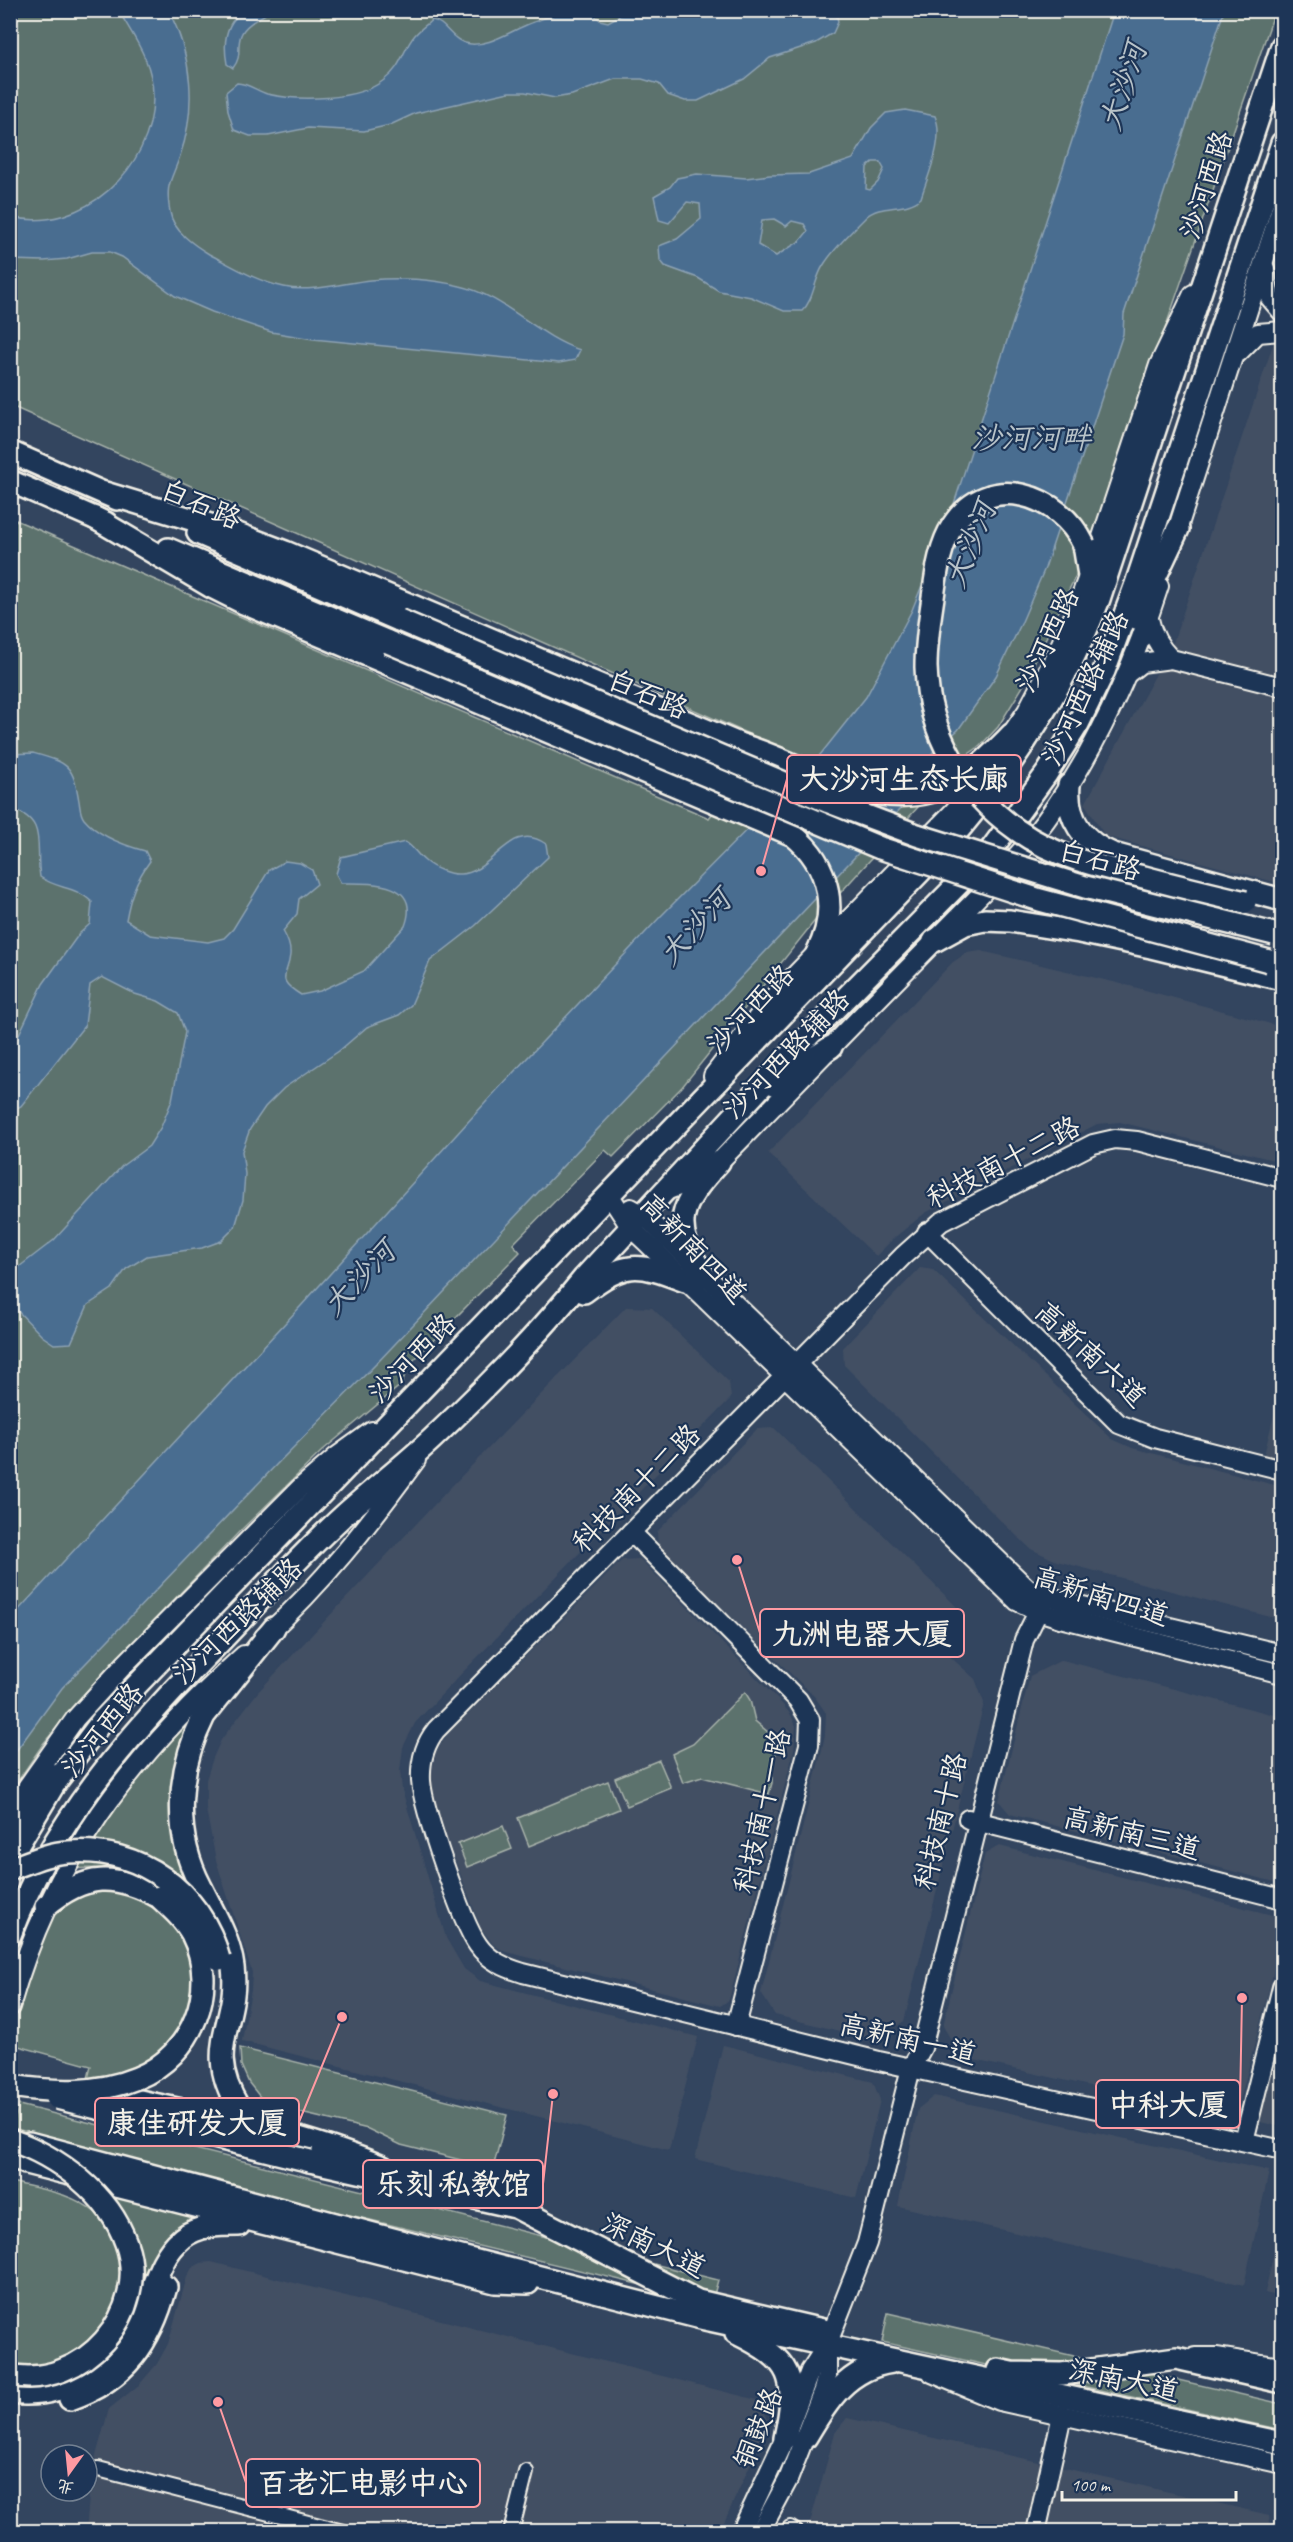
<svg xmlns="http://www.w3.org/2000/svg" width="1293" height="2542" viewBox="0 0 1293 2542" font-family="Caveat,'LXGW WenKai TC',sans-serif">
  <rect width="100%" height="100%" fill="#33455f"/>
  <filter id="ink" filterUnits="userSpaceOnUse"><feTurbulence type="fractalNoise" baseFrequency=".0167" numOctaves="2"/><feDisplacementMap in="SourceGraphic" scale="12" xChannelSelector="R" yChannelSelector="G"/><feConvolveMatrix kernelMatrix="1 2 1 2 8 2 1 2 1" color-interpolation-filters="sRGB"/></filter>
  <g filter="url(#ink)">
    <!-- built -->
    <g fill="#435064">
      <path d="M 1282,318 L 1282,884 L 1105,836 L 1085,804 L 1173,643 Z"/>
      <path d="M 981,951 L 1130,986 L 1282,1027 L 1282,1162 L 1120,1122 L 1097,1124 L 925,1213 L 895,1237 L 876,1256 L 768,1153 L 953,962 L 967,953 Z"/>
      <path d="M 920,1268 L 933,1270 L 1112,1439 L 1132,1448 L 1282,1487 L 1282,1620 L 1057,1561 L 1031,1549 L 1001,1521 L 844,1365 L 843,1348 Z"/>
      <path d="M 626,1307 L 652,1308 L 729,1382 L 731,1398 L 459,1676 L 415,1723 L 403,1747 L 400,1771 L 402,1790 L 446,1938 L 464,1969 L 480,1981 L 698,2037 L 669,2150 L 242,2041 L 251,1991 L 252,1972 L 216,1860 L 206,1809 L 206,1780 L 213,1758 L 221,1740 L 258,1692 L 451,1487 Z"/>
      <path d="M 1282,1383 L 1282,1464 L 1263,1459 Z"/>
      <path d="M 774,1428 L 960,1610 L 960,1647 L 947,1654 L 975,1679 L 984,1703 L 904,2021 L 876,2040 L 775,2015 L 761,1993 L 821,1754 L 825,1735 L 826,1713 L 815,1697 L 658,1546 L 657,1532 L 757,1429 Z"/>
      <path d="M 640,1559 L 782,1704 L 791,1715 L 796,1726 L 794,1750 L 729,2000 L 720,2006 L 503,1951 L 493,1944 L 481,1928 L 448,1841 L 431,1788 L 431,1777 L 436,1752 L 448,1734 L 622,1560 Z"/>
      <path d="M 1062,1660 L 1282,1717 L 1282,1881 L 1279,1883 L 1010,1814 L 999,1801 L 1030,1676 Z"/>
      <path d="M 999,1846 L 1280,1917 L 1282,1924 L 1282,1939 L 1237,2112 L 1228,2117 L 961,2057 L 943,2026 L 985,1854 Z"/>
      <path d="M 1282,2017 L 1282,2127 L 1256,2121 Z"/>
      <path d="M 723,2045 L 873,2082 L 880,2100 L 856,2198 L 695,2159 Z"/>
      <path d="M 934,2096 L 1269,2171 L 1244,2285 L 898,2206 L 918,2109 Z"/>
      <path d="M 1282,2215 L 1282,2297 L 1265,2293 Z"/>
      <path d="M 211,2262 L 761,2401 L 769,2423 L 720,2531 L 86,2532 L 91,2474 L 109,2409 L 139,2385 L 157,2364 L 168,2344 L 187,2277 L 192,2268 L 201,2263 Z"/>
      <path d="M 847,2418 L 1269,2515 L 1271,2531 L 813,2532 L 810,2523 L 835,2433 Z"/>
    </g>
    <!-- green -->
    <g fill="#5c726d" stroke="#a8b2aa" stroke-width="1.5">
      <path d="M 11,11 L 1275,11 L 1097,525 L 1077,573 L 1022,688 L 998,727 L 980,746 L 943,772 L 935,786 L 919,806 L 813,923 L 682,1087 L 613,1157 L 605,1150 L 513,1244 L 520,1252 L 407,1367 L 402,1384 L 323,1450 L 239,1532 L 92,1685 L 43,1744 L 11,1791 L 11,518 L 709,818 L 769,743 L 11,406 Z"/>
      <path d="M 745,1692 L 750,1700 L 755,1721 L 776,1739 L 779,1746 L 772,1763 L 772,1783 L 769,1794 L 702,1777 L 683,1783 L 672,1754 L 693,1744 Z"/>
      <path d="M 206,1693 C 155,1784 170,1827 200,1921 C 192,1912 184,1899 174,1892 C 143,1870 107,1866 70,1869 L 87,1840 Z"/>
      <path d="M 659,1760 L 671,1788 L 627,1806 L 615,1778 Z"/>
      <path d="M 608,1781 L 619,1809 L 529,1846 L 518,1818 Z"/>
      <path d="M 503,1826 L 512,1849 L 467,1867 L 458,1844 Z"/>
      <path d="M 100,1885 L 148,1898 L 182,1934 L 191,1953 L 197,1991 L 175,2045 L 138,2069 L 87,2083 L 91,2066 L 11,2044 L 11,2034 C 20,2000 33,1929 59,1905 C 69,1896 88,1891 100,1885 Z"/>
      <path d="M 240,2048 L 507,2115 L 493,2168 L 401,2145 L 368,2129 L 280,2108 L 260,2097 L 249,2083 L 241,2065 Z"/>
      <path d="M 19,2105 L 718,2280 L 712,2302 L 333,2211 L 12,2128 Z"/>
      <path d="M 11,2182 C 39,2189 73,2193 96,2213 C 123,2238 132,2287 112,2319 C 106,2328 82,2351 73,2357 C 56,2368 30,2367 11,2367 Z"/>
      <path d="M 101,2187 L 212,2216 L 142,2289 C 143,2245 134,2218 101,2187 Z"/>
      <path d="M 888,2313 L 1282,2404 L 1282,2430 L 882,2342 Z"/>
    </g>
    <!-- water -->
    <g fill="#496d90" stroke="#8da2b3" stroke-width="1.5" fill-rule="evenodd">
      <path d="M 116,11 L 169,11 C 192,56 197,107 180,156 C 171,182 165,183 170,212 C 173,231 194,245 209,254 C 234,267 256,281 284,287 C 310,293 343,283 370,280 C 398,277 433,279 460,286 C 505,296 537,336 580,350 L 575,360 L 559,363 L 313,339 L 271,332 L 212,312 L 175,296 L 122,257 L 110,252 L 92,252 L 67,259 L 44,261 L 11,260 L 11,217 C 82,234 153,168 153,98 C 154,65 136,40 120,13 Z"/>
      <path d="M 244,11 L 271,11 C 261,17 245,24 241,35 C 236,48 243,55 233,68 L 227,64 C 223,43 225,22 244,11 Z"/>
      <path d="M 310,11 L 310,10 L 387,11 L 371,18 L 350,14 L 337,16 Z"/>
      <path d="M 672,11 L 783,10 L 794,14 L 806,11 L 836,11 L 838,22 L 833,33 L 816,43 L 770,58 L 744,79 L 698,101 L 685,101 L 668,95 L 659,84 L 642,79 L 615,79 L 572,95 L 555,98 L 525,92 L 509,92 L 416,113 L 390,125 L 364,131 L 308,128 L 268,136 L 250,136 L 234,130 L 228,111 L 226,92 L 237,83 C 248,83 257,91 267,94 C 298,101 358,101 384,80 C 403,66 402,50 415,35 C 420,29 426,25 432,20 C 446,22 450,39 465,43 C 486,49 512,30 531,23 C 550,15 569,10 590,11 L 600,20 L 608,22 L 626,12 Z"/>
      <path d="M 1114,11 L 1224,11 L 1124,314 L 1123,334 L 1045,568 L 1021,624 L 996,676 L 958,730 L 934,751 L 916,772 L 901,808 L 377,1363 L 277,1464 L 62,1688 L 11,1758 L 11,1618 L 300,1307 L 496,1091 L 661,916 L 816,760 L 866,697 L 912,610 L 950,516 Z"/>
      <path d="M 905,110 L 935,116 C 945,139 928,175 921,198 C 906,212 881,203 866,217 C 852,231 833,249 823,266 C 814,280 814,300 802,311 L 784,311 L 751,297 L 719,291 L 698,278 L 665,266 L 660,260 L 659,246 L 677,239 L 701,219 L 700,204 L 687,202 L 669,223 L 659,220 L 654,196 L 670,187 L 677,178 L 697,174 L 746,178 L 770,175 L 809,174 L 853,159 L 871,128 L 886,113 ZM 873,162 L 880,162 L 884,169 L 878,182 L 870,190 L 866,189 L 867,167 ZM 774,219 L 786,226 L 792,221 L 804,224 L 808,231 L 800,241 L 776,256 L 758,245 L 762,220 Z"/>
      <path d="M 33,753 C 68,763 73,764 79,801 C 80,807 80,814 84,819 C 98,836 123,845 145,851 L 150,861 C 136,880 130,897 126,920 L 150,935 L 208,942 L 224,938 L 233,929 L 269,870 L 285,861 L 300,863 L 312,870 L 317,884 L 299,899 L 297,914 L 283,931 C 287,938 291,946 290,955 C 288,977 274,978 301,995 L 320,991 L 364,971 L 405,926 C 422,880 369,883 341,883 L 336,874 L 341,857 L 405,842 C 414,847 417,855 425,861 C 433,868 450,875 460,874 C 493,874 510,818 546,844 L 548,857 L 475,926 L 430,961 L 411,1005 L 399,1015 L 367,1027 L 339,1051 L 284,1088 L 265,1107 L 250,1129 L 242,1151 L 245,1174 L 243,1200 L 235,1227 L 221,1241 L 202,1248 L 147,1256 L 126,1269 L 112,1289 L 88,1305 L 71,1343 L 54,1344 L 42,1336 L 11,1304 L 11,1273 L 54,1240 L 122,1166 L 149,1146 L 161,1127 L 172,1100 L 185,1032 L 178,1013 L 158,1001 L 135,994 L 102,977 L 90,985 L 85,1025 L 21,1106 L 11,1111 L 11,1051 L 43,984 L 79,934 L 90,924 L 92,902 C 74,885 59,890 40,877 C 35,845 48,820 11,809 L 11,754 Z"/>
    </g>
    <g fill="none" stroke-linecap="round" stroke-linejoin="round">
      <!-- street casing -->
      <g stroke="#f4f1e8" stroke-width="18">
        <g id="street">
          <path d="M 98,2469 L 343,2532"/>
          <path d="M 790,2528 L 796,2532"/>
          <path d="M 511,2532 L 526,2472"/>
        </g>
      </g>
      <!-- secondary casing -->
      <g stroke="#f4f1e8" stroke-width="22">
        <g id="secondary">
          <path d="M 1265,268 L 1270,298 L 1282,312"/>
          <path d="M 1238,353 L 1258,333 L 1282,331"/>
          <path d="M 1173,543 L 1282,205"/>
          <path d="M 1149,619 C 1152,635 1159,647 1171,659"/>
          <path d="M 1127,674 L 1141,663 L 1171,659 L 1282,687"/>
          <path d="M 713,1076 L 771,1000 L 954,811 L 986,771 L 1027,711 L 1054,659 L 1074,615 L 1098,549 L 1159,365 L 1193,294"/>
          <path d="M 1282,1178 L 1137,1141 L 1115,1139 L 1093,1144 L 941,1222 L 903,1256 L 436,1730 C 424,1745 420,1761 421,1781 C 423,1809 462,1923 478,1945 C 489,1961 506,1968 523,1973 L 879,2061 L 1282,2150"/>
          <path d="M 668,1190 L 695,1180 L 719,1162 C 789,1090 860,1017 931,945 C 974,900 1020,859 1055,807 C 1101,740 1134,664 1159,586"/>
          <path d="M 610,1196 L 631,1228 L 647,1243 L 1017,1601 L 1038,1611 L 1060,1618 L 1282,1674"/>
          <path d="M 631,1208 L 643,1215 L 669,1240 L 1028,1589 L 1066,1602 L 1282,1654"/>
          <path d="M 927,1232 L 1119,1424 L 1155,1438 L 1282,1470"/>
          <path d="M 631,1532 L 798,1700 L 810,1720 L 809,1745 L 736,2026"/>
          <path d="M 264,1637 C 323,1584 370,1523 416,1460"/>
          <path d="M 15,1804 L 75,1719 L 126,1663 L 300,1488 L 336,1457 L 372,1431"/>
          <path d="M 968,1819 L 1282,1899"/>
          <path d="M 10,2007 C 52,1858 131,1757 244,1655"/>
          <path d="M 1244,2141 L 1282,1987"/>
          <path d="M 1195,2357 L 1216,2357 L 1282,2367"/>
          <path d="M 932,2373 L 999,2401 L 1282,2464"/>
          <path d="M 741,2532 L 783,2442 L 810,2371 L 827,2345 L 867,2243 L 911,2068 L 922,2048 L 1024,1640 L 1046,1596"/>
          <path d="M 760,2532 L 788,2480 L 823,2390 L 827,2375 L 827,2345"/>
          <path d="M 1036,2532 L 1062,2415"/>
        </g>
      </g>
      <!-- primary casing -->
      <g stroke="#f4f1e8" stroke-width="26">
        <g id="primary">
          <path d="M 10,452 L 117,499"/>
          <path d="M 10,481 L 106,523"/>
          <path d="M 105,493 L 230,531 L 285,552 L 739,744 C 810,765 887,824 960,779 C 980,767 996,750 1012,734"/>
          <path d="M 95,518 L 210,586 L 244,603 L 793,835 C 830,865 839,911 817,953"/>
          <path d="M 198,533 L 399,620"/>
          <path d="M 1084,545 L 1089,575"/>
          <path d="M 168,549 L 388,642"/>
          <path d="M 1136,618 L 1178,529"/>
          <path d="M 1069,785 C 1066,818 1083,842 1113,854 L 1282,900"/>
          <path d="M 934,941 L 965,924 L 985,920 L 1010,921 L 1079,932 L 1151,947 L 1282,979"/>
          <path d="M 774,1084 L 831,1047"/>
          <path d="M 704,1275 C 669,1224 680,1205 719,1162"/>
          <path d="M 584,1292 C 626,1261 636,1262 685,1281"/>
          <path d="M 10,1823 L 49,1773"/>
          <path d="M 10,1858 L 53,1786 L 102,1721 L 943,848 C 1009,774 1063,692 1099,599 L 1282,46"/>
          <path d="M 46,1906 C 85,1873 115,1873 159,1897"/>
          <path d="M 10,1935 C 51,1823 128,1736 210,1652 C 254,1607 296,1559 343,1516 C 372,1490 403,1466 432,1439 C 484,1390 539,1334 584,1278 L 809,1035 L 973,869 L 993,847 L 1047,773 L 1078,724 L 1104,671 L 1135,587 L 1282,143"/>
          <path d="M 88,2090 C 187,2112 289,2128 383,2167"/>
          <path d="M 239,2108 C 201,2046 240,2025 233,1967 C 229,1936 214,1914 201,1887 C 172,1832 177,1770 204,1716 L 274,1628"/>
          <path d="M 29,2143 L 453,2255 L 705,2319 L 1282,2443"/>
          <path d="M 10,2156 L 26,2163 L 495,2282 L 528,2283"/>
          <path d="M 310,2161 L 515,2207 L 698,2301 L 827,2331"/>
          <path d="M 736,2333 C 793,2361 798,2377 785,2438"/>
          <path d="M 998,2370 L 1012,2373 L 1062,2374 L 1176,2358 L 1282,2382"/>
          <path d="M 10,2393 C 67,2400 120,2366 142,2314 C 154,2288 159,2257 182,2238 C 198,2225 219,2225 239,2225"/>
          <path d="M 70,2399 C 126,2380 151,2342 166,2287"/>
          <path d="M 806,2437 C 827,2401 848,2368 892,2362"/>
        </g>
      </g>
      <!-- street -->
      <use href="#street" stroke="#1d3557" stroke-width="14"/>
      <!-- secondary -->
      <use href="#secondary" stroke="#1d3557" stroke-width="18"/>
      <!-- primary -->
      <use href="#primary" stroke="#1d3557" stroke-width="21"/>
      <!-- primary-bridge casing -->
      <g stroke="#f4f1e8" stroke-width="26" stroke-linecap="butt">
        <g id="primary-bridge">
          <path d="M 1084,545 C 1060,494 988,470 953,525 C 938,548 936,578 932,604 C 929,624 926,646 926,667 C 928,734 963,792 1017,830 C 1055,857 1100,867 1144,877 C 1177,886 1211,894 1245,902"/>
          <path d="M 399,620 L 829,802 L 917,835 L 1085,887 L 1274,934"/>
          <path d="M 388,642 L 880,848 L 1040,900 L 1269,961"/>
          <path d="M 10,1869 C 29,1862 48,1853 68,1852 C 138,1846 202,1891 219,1959"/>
          <path d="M 10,2086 C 52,2092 96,2095 137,2078 C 192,2056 220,1989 192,1934 C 184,1919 171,1908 159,1897"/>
          <path d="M 57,2098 L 310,2161"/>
          <path d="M 10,2140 C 58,2156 109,2194 126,2243 C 151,2312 82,2390 10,2375"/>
        </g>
      </g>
      <!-- primary-bridge -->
      <use href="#primary-bridge" stroke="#1d3557" stroke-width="21"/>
    </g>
  </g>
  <g text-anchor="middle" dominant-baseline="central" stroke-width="4.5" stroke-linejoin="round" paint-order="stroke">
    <!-- street labels -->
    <g font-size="28" fill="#f4f1e8" stroke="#1d3557">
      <text transform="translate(1206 185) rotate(-72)">沙河西路</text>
      <text transform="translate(201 504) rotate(23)">白石路</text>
      <text transform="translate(1047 640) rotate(-65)">沙河西路</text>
      <text transform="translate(1085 688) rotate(-65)">沙河西路辅路</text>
      <text transform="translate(648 694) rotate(23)">白石路</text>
      <text transform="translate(1100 860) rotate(15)">白石路</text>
      <text transform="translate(750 1009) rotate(-46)">沙河西路</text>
      <text transform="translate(786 1054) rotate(-46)">沙河西路辅路</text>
      <text transform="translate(1003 1162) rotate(-27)">科技南十二路</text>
      <text transform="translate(694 1248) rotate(46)">高新南四道</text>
      <text transform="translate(1091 1354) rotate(43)">高新南六道</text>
      <text transform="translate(412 1358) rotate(-46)">沙河西路</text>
      <text transform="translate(636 1488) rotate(-45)">科技南十二路</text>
      <text transform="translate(1101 1596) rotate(17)">高新南四道</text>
      <text transform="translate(237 1621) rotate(-44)">沙河西路辅路</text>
      <text transform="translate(102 1730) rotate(-51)">沙河西路</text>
      <text transform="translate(762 1811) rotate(-77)">科技南十一路</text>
      <text transform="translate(940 1821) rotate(-76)">科技南十路</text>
      <text transform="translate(1132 1833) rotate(14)">高新南三道</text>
      <text transform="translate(908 2039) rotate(13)">高新南一道</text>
      <text transform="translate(654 2245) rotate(26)">深南大道</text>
      <text transform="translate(1124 2380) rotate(12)">深南大道</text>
      <text transform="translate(758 2428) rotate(-68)">铜鼓路</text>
    </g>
    <!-- water labels -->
    <g font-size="30" font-style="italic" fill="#b8c3c9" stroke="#1d3557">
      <text transform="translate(1123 86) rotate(-72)">大沙河</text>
      <text x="1031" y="438">沙河河畔</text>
      <text transform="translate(970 544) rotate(-68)">大沙河</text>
      <text transform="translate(695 927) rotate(-47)">大沙河</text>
      <text transform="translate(359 1278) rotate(-46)">大沙河</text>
    </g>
  </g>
  <!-- callouts -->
  <path fill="none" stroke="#ff9aa2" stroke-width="2" d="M761 871L787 779M737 1560L760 1633M1242 1998L1240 2104M342 2017L299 2122M553 2094L543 2184M218 2402L246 2483"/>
  <g fill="#ff9aa2" stroke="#1d3557" stroke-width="2">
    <circle cx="761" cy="871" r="6"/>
    <circle cx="737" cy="1560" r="6"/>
    <circle cx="1242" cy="1998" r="6"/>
    <circle cx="342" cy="2017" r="6"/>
    <circle cx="553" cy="2094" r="6"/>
    <circle cx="218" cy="2402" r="6"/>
  </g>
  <g fill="#1d3557" stroke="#ff9aa2" stroke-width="2">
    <rect x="787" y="755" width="234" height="48" rx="6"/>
    <rect x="760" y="1609" width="204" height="48" rx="6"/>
    <rect x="1096" y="2080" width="144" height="48" rx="6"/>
    <rect x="95" y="2098" width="204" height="48" rx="6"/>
    <rect x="363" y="2160" width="180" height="48" rx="6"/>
    <rect x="246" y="2459" width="234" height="48" rx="6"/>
  </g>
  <g font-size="30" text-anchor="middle" font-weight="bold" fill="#f4f1e8">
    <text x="904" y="789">大沙河生态长廊</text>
    <text x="862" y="1644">九洲电器大厦</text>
    <text x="1168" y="2115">中科大厦</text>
    <text x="197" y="2133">康佳研发大厦</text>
    <text x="453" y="2194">乐刻·私教馆</text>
    <text x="363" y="2493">百老汇电影中心</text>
  </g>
  <!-- margin -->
  <rect width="1293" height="2542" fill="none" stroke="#1d3557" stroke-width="36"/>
  <rect x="18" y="18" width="1257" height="2506" fill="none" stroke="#f4f1e8" stroke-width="2" filter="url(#ink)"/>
  <!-- north arrow -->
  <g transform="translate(69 2473) rotate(195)"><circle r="28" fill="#1d3557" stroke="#738091" stroke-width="1.5"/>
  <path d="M0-4.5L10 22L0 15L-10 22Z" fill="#ff9aa2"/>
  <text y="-9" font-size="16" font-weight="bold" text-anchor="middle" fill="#f4f1e8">北</text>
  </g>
  <!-- scale -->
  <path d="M1062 2491v9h174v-9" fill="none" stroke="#f4f1e8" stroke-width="3"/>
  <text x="1071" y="2491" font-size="18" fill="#f4f1e8" stroke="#1d3557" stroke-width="4.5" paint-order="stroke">100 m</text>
</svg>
